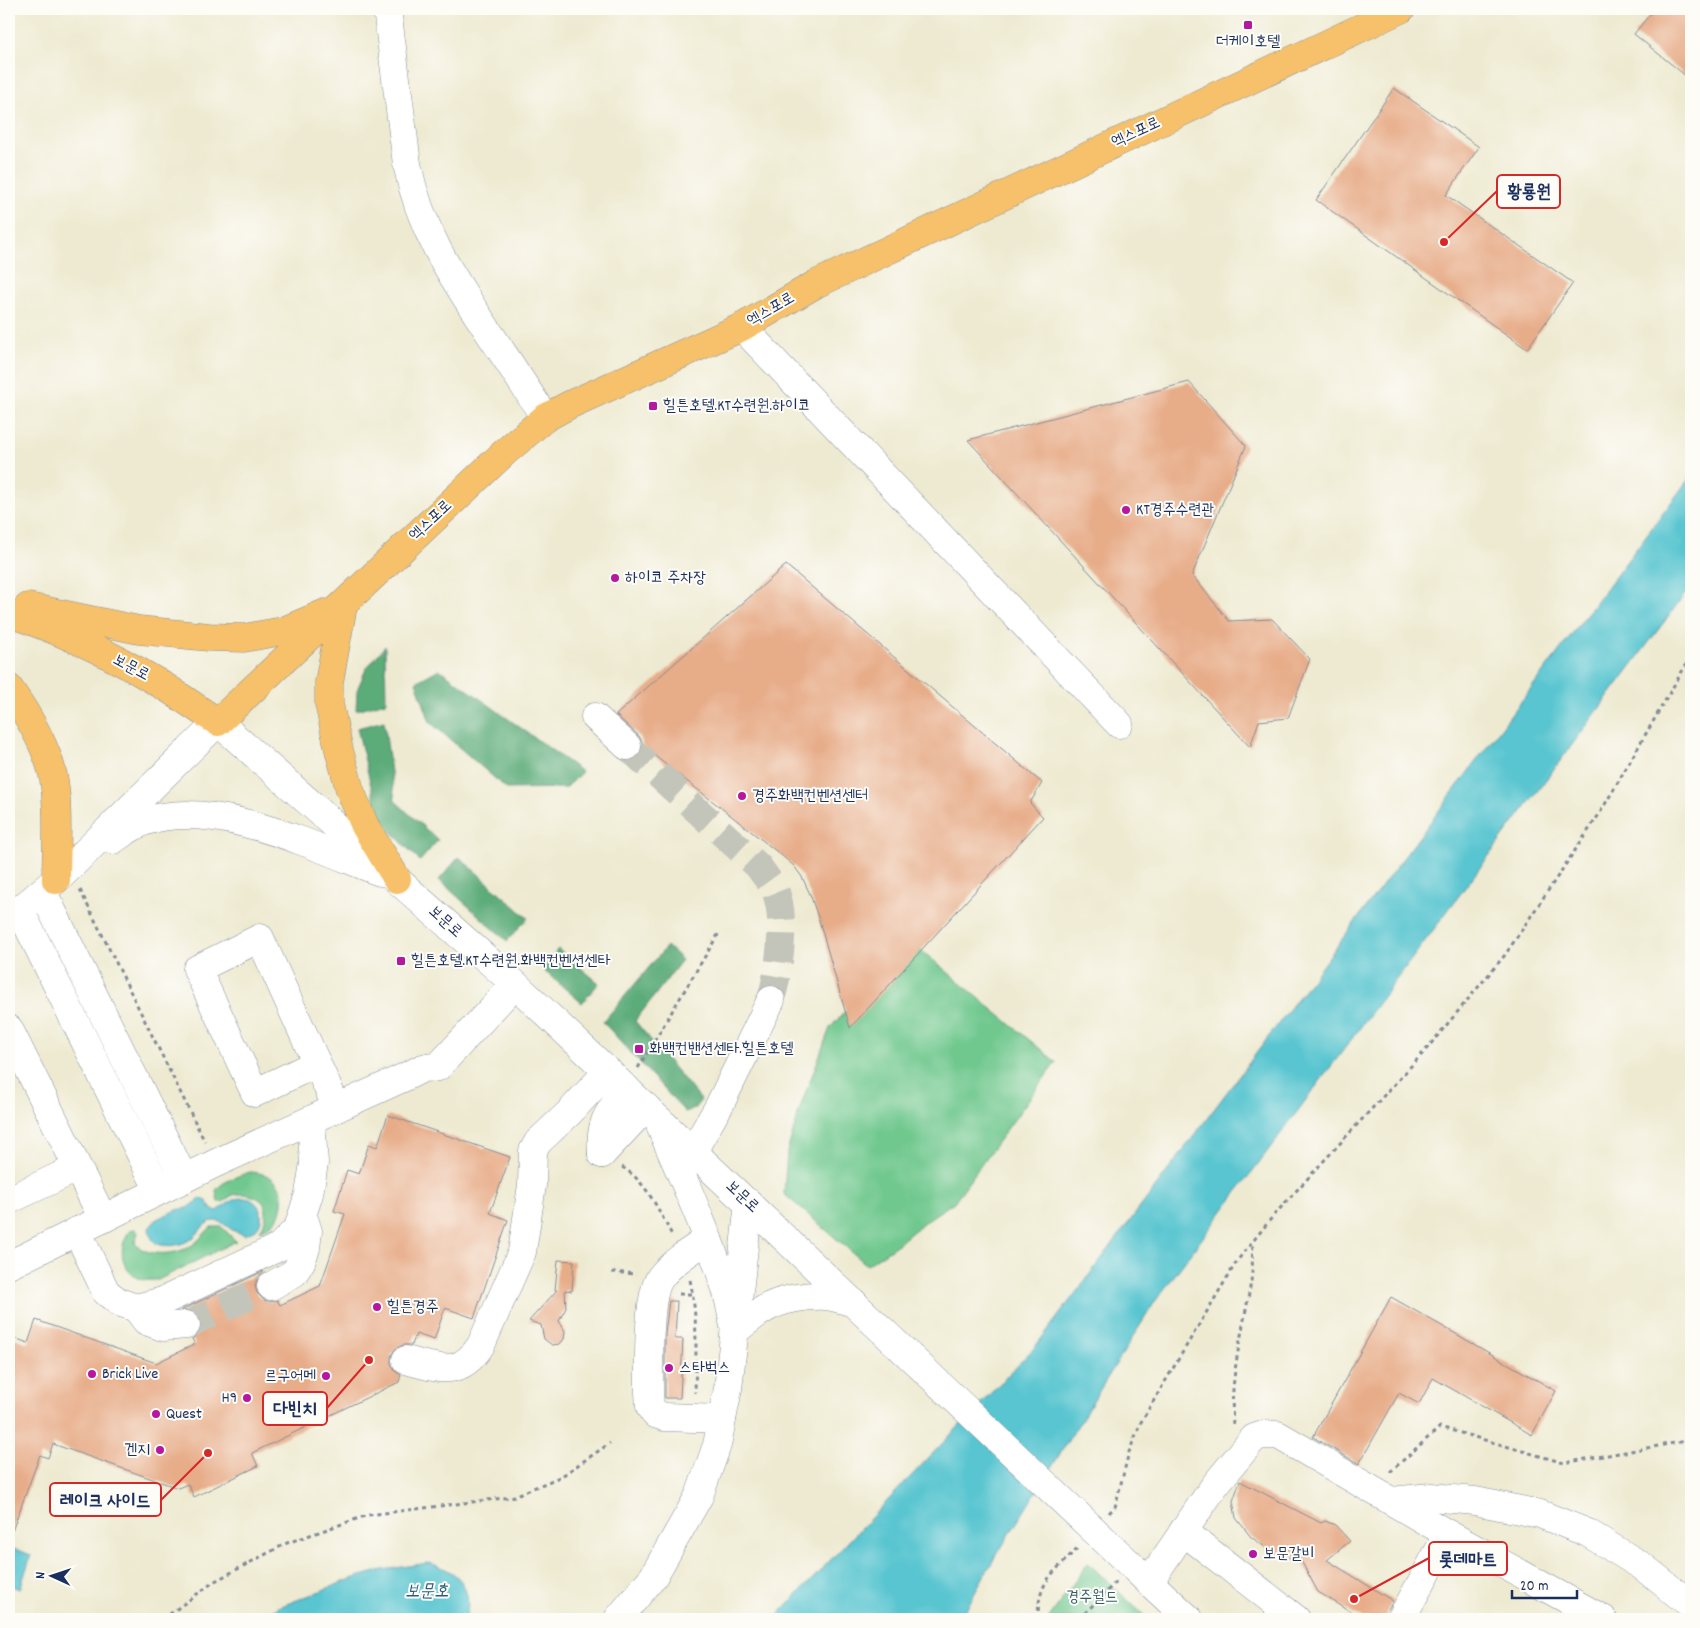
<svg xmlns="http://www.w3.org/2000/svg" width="1700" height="1628" viewBox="0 0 1700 1628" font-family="Dekko,'Poor Story',sans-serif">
  <rect width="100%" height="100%" fill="#fdfcf7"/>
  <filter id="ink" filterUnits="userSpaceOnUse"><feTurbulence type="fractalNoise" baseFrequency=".02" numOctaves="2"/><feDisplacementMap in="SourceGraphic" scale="10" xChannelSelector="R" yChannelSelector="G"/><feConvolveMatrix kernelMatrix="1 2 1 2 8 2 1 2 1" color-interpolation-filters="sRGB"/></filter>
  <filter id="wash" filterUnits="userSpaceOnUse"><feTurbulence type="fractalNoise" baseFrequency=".0096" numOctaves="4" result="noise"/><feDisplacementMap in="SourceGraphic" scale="20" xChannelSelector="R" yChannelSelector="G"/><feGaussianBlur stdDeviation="1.12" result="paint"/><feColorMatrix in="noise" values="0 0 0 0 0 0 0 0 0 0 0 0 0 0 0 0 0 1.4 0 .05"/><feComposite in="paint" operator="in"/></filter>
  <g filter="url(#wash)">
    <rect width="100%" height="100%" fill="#eeead1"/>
    <!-- green -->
    <g fill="#6fc88e" stroke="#457c76">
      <path d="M 910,941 L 1056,1062 L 954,1202 L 924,1222 L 898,1244 L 867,1265 L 784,1194 L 787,1152 L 801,1105 L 830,1028 Z"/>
      <path d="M 250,1172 C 270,1173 284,1182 282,1204 C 281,1209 280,1215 277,1219 C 274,1224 265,1228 260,1231 C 264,1223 268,1216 265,1207 C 263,1196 243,1192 233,1195 C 230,1196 226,1200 223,1202 L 218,1202 L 216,1190 C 224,1180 238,1176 250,1172 Z"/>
      <path d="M 211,1227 L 222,1227 L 236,1241 L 158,1280 C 152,1280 144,1281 138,1278 C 118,1268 119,1245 130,1230 L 135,1229 L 138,1232 L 135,1243 C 145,1257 173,1255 187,1248 C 197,1244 203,1234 211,1227 Z"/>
      <path d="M 1088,1563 L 1148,1619 L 1048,1619 Z"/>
    </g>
    <!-- forest -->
    <g fill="#5bac79" stroke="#3b6e6c">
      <path d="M 385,646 L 386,702 L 356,710 L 357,690 L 366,669 Z"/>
      <path d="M 439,669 L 582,772 L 566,788 L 507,789 L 430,722 L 416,682 Z"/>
      <path d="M 384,721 L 395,801 L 438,840 L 420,861 L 379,819 L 357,728 Z"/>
      <path d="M 459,857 L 528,918 L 507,941 L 439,880 Z"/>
      <path d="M 667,946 L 682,960 L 635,1021 L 701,1100 L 694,1109 L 685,1112 L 603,1022 Z"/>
      <path d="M 558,949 L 599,983 L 582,1003 L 542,969 Z"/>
    </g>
    <!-- water -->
    <g fill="#59c5d0" stroke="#3a7a97">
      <path d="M 1691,476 L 1691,586 L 1156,1300 L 986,1572 L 961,1619 L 774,1619 L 1035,1347 Z"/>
      <path d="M 202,1198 L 206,1200 L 212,1210 L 217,1211 C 225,1207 231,1198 242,1198 C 258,1197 268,1217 256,1229 C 253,1232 248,1233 245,1235 C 241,1233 237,1232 234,1231 C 227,1227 222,1220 213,1221 C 203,1223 201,1231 195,1236 C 186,1244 174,1247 162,1245 C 153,1244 150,1237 149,1228 L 157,1219 L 176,1210 L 188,1208 Z"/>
      <path d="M 9,1547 L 31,1555 L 20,1589 L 9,1585 Z"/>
      <path d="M 428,1563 C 459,1570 473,1587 466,1619 L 260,1619 L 279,1607 L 354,1578 L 383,1570 Z"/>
    </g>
    <g id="blocks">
      <!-- building -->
      <g fill="#e7ac88">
        <path d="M 1654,9 L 1691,9 L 1691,80 L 1634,34 Z"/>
        <path d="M 1394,88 L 1479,147 L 1446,195 L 1573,283 L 1527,349 L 1316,200 Z"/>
        <path d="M 1189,382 L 1246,446 L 1192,575 L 1229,621 L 1272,619 L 1310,659 L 1288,718 L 1259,721 L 1250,747 L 968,440 Z"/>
        <path d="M 786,565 L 1042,783 L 1030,803 L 1043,817 L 850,1028 L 819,920 L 810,894 L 802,877 L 794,866 L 780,854 L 642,746 L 642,741 L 638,735 L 616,715 Z"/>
        <path d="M 388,1115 L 510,1157 L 490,1213 L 508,1220 L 474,1318 L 445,1308 L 434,1340 L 416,1334 L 412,1345 L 403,1345 L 395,1349 L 391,1356 L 391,1363 L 395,1371 L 401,1375 L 399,1382 L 252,1453 L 258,1466 L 194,1497 L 188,1484 L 178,1488 L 53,1444 L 48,1458 L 40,1455 L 11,1534 L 9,1534 L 9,1336 L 28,1343 L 36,1320 L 156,1363 L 195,1344 L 192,1339 L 200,1332 L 202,1324 L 199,1316 L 192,1311 L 181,1310 L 264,1271 L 257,1279 L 255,1286 L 257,1293 L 264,1300 L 270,1302 L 277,1300 L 280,1305 L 320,1286 L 345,1214 L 334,1211 L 347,1170 L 359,1174 L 369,1144 L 377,1147 Z"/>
        <path d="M 558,1260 L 574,1261 L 572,1291 L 565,1290 L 566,1308 L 559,1321 L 565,1331 L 564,1339 L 560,1344 L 552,1345 L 544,1339 L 541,1325 L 529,1321 L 557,1290 L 555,1290 Z"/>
        <path d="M 1391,1297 L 1556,1391 L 1532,1435 L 1433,1378 L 1419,1404 L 1399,1393 L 1359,1464 L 1313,1437 Z"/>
        <path d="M 669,1301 L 677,1301 L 675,1339 L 683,1339 L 680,1398 L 665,1398 L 665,1334 Z"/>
        <path d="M 1240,1481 L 1321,1523 L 1325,1521 L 1335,1525 L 1350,1541 L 1327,1560 L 1393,1601 L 1387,1611 L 1385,1619 L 1363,1619 L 1318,1592 L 1299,1557 L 1284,1558 L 1269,1550 L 1251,1537 L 1236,1518 L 1233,1501 Z"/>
      </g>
    </g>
  </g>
  <g filter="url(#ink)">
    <use href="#blocks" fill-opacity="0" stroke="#848c98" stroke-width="1"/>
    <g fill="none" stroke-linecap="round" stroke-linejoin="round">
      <!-- minor-tunnel -->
      <g stroke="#c4c5ba" stroke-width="28" stroke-dasharray="28 14" stroke-linecap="butt">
        <path d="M 627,746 L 758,866 C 763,873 769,881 774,888 C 788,916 779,971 771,1000"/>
        <path d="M 186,1325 L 271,1286"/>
      </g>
      <!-- minor casing -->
      <g stroke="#848c98" stroke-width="29">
        <g id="minor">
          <path d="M 387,9 L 407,164 C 420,229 450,274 486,328 C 506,358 526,388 545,418"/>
          <path d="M 742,327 L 1119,724"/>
          <path d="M 595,717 L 627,746"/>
          <path d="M 113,840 C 123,833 134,825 146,821 C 215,798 315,847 380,872"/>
          <path d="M 43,892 L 184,1179"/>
          <path d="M 20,910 L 159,1191"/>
          <path d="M 9,919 L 64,873 L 218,722 L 515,984 L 883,1331"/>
          <path d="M 9,1029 L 103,1219"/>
          <path d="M 317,1063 L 255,1093 L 197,969 L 260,938 L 337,1108"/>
          <path d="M 661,1128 C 684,1181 708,1234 726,1289 C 730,1303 732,1317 735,1331 C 744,1324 753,1316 763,1310 C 780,1299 807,1295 827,1296 C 836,1297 845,1301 854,1303"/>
          <path d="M 693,1151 L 719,1106 L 771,1000"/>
          <path d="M 602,1154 C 599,1123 608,1113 626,1088"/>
          <path d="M 602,1154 L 646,1107"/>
          <path d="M 9,1200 L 77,1168"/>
          <path d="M 77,1231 L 106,1292 L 119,1302 L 136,1308 L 146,1321 L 163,1327 L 186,1325"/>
          <path d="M 708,1239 C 692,1250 672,1262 660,1278 C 647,1297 649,1368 649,1393 L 650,1407 L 655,1414 L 665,1417 L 722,1419"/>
          <path d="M 9,1265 L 216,1163 L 407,1076 L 423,1068 L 438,1067 L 515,984"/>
          <path d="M 271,1286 L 294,1273 L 301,1262 L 306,1248 L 308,1231 L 303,1216"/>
          <path d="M 136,1308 L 163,1301 L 279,1247 L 298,1228 L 309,1194 L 314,1163 L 311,1120"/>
          <path d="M 406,1360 C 439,1369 460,1378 481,1345 L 522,1252 L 532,1185 L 533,1151 L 538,1142 L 570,1112 L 608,1071"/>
          <path d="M 1392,1501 L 1431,1497 L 1475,1501 L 1540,1514 L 1588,1533 L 1642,1566 L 1691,1605"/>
          <path d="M 1183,1531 L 1296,1619"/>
          <path d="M 1136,1570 L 1189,1619"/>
          <path d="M 1149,1582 L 1215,1485 L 1254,1438 L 1263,1435 L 1278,1435 L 1448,1534 L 1603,1619"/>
          <path d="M 618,1619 L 653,1577 L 699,1496 L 717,1445 L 728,1389 L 749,1203"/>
          <path d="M 1401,1619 L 1448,1534"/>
        </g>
      </g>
      <!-- major casing -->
      <g stroke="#848c98" stroke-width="29">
        <g id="major">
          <path d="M 343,606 L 329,682 L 329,704 L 339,750 L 350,790 L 365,826 L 397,879"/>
          <path d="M 28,607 L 139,630 L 209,637 L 244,638 L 283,631 L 325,613"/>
          <path d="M 9,613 C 59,630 112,655 157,682 C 178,694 197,709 218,722 L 505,452 L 545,418 L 569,405 L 742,327 L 816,284 L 1401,9"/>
          <path d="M 9,688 C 28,715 52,755 55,788 C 59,818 56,850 56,880"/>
        </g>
      </g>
      <!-- path -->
      <g stroke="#848c98" stroke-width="3" stroke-dasharray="4 4" stroke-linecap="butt">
        <path d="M 80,890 L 205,1142"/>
        <path d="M 638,1068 L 719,933"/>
        <path d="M 622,1167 C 646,1181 659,1211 672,1235"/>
        <path d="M 612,1272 L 636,1274"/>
        <path d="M 690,1280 C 698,1318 696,1355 695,1393"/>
        <path d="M 679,1294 L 693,1294"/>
        <path d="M 1233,1424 C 1229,1376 1244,1328 1251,1281 C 1253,1268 1252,1255 1253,1242"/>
        <path d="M 1390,1472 L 1440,1427 L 1564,1463 L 1691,1440"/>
        <path d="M 1109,1513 L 1115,1507 L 1129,1452 L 1141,1422 L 1237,1261 L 1274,1215 L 1424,1052 L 1505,955 L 1600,813 L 1691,656"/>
        <path d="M 163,1619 L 215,1581 L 287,1543 L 368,1515 L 512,1497 L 562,1476 L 610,1443"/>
        <path d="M 1038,1619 C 1038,1578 1054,1574 1078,1547"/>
        <path d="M 1079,1619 L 1116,1582"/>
      </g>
      <!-- minor -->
      <use href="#minor" stroke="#fff" stroke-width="28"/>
      <!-- major -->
      <use href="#major" stroke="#f6c16b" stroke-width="28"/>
      <!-- minor-bridge casing -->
      <g stroke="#848c98" stroke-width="29" stroke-linecap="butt">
        <path id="minor-bridge" d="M 883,1331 L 1132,1566"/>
      </g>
      <!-- minor-bridge -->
      <use href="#minor-bridge" stroke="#fff" stroke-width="28"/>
    </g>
  </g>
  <!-- markers -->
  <g fill="#b5179e" stroke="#fdfcf7" stroke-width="2">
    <rect x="1243" y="20" width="10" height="10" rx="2.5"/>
    <rect x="648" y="401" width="10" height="10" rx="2.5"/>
    <circle cx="1126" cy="510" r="5"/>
    <circle cx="615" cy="578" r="5"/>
    <circle cx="742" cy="796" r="5"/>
    <rect x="396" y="956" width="10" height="10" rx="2.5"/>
    <rect x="634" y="1044" width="10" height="10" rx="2.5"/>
    <circle cx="377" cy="1307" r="5"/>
    <circle cx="669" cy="1368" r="5"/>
    <circle cx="92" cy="1374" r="5"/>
    <circle cx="326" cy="1376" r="5"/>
    <circle cx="247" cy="1398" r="5"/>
    <circle cx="156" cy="1414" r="5"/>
    <circle cx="160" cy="1450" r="5"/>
    <circle cx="1253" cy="1554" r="5"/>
  </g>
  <g text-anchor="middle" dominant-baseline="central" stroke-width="4" stroke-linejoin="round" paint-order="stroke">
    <!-- poi labels -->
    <g font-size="16" fill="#1b2f5e" stroke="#fdfcf7" text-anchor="start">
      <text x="1248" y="42" text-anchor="middle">더케이호텔</text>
      <text x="663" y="406">힐튼호텔.KT수련원.하이코</text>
      <text x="1136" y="510">KT경주수련관</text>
      <text x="625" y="578">하이코 주차장</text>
      <text x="752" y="796">경주화백컨벤션센터</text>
      <text x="411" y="961">힐튼호텔.KT수련원.화백컨벤션센타</text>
      <text x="649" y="1049">화백컨밴션센타.힐튼호텔</text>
      <text x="387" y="1307">힐튼경주</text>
      <text x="679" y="1368">스타벅스</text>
      <text x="102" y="1374">Brick Live</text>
      <text x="316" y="1376" text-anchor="end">르구어메</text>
      <text x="237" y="1398" text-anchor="end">H9</text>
      <text x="166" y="1414">Quest</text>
      <text x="150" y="1450" text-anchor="end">겐지</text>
      <text x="1263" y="1554">보문갈비</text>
    </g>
    <!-- street labels -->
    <g font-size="16" fill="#1b2f5e" stroke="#fdfcf7">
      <text transform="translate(1136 133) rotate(-25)">엑스포로</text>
      <text transform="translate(771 310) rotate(-30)">엑스포로</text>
      <text transform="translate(431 521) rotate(-43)">엑스포로</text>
      <text transform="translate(131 668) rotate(28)">보문로</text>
      <text transform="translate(445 922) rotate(42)">보문로</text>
      <text transform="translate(742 1197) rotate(43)">보문로</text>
    </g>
    <!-- park labels -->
    <g font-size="16" fill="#345d6c" stroke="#fdfcf7">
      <text x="1092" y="1597">경주월드</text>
    </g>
    <!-- water labels -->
    <g font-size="18" font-style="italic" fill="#2e5c80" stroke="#fdfcf7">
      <text x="427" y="1592">보문호</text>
    </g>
  </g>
  <!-- callouts -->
  <path fill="none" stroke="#d62828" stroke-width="2" d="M1444 242L1497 191M369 1360L327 1408M208 1453L161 1500M1354 1599L1429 1558"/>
  <g fill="#d62828" stroke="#fdfcf7" stroke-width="2">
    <circle cx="1444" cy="242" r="5"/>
    <circle cx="369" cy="1360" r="5"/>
    <circle cx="208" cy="1453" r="5"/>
    <circle cx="1354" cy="1599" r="5"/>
  </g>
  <g fill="#fdfcf7" stroke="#d62828" stroke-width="2">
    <rect x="1497" y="175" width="63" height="33" rx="5"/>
    <rect x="263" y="1392" width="64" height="33" rx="5"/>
    <rect x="50" y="1483" width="111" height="33" rx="5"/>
    <rect x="1429" y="1542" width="78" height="33" rx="5"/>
  </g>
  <g font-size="18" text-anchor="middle" font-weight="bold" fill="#1b2f5e">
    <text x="1529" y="197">황룡원</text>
    <text x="295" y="1414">다빈치</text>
    <text x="105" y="1506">레이크 사이드</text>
    <text x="1468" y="1565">롯데마트</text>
  </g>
  <!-- margin -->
  <rect width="1700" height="1628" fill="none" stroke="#fdfcf7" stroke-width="30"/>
  <!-- north arrow -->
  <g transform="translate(52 1576) rotate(273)" stroke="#fdfcf7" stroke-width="4" paint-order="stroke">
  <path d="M0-4L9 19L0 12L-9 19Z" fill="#1b2f5e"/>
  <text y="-8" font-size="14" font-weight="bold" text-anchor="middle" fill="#1b2f5e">N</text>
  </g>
  <!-- scale -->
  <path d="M1512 1590v8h65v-8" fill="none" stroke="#1b2f5e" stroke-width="2.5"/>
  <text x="1520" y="1590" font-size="15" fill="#1b2f5e" stroke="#fdfcf7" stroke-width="4" paint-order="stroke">20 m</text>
</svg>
